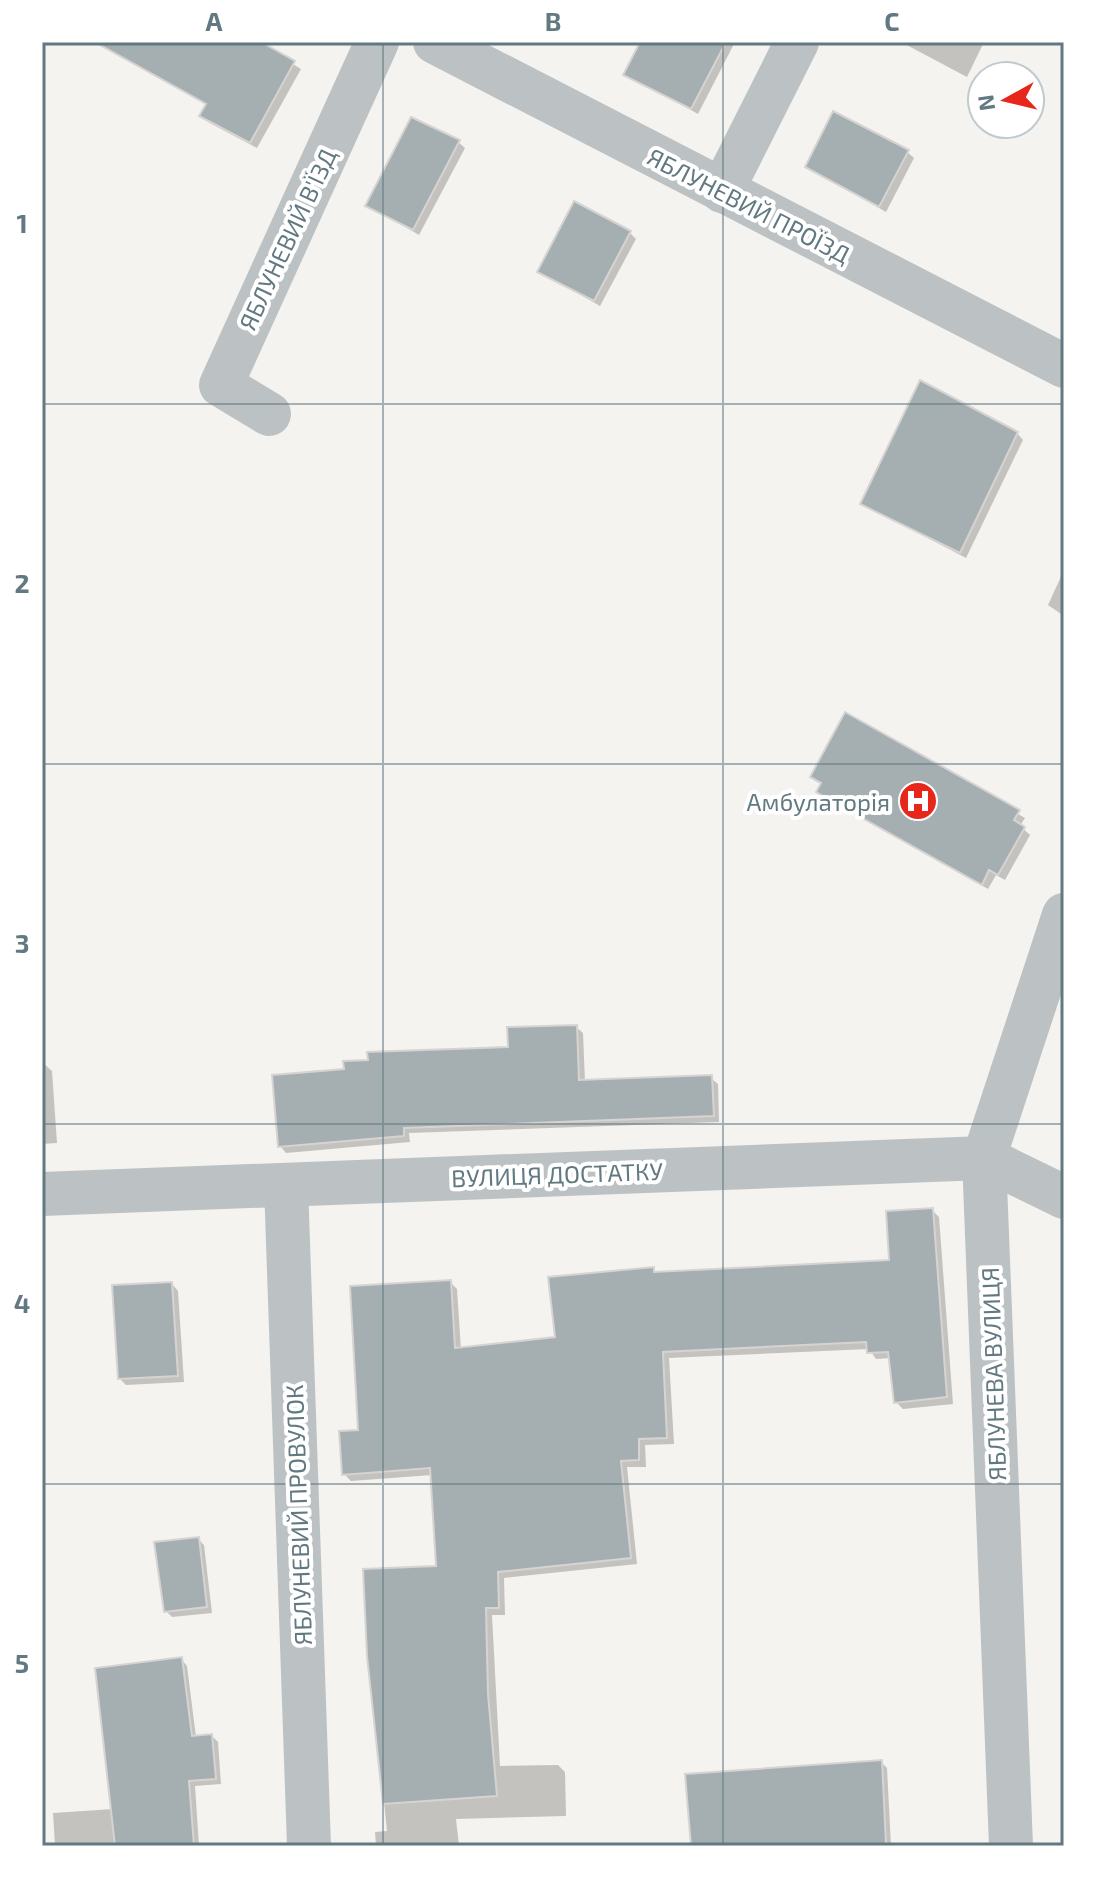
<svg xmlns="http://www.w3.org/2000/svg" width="1106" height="1888" viewBox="0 0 1106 1888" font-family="'Exo 2',sans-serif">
  <rect width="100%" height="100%" fill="#f4f3ef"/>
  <!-- shadow -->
  <g fill="#0003">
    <path d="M 93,42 L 257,42 L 301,69 L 257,148 L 208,122 L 202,116 L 208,105 Z"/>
    <path d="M 643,42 L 735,42 L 698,114 L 626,74 Z"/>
    <path d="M 901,42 L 984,42 L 967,77 Z"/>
    <path d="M 458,142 L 465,148 L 419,235 L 367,205 Z"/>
    <path d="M 907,152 L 914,158 L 886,212 L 808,167 Z"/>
    <path d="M 630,233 L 636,239 L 600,306 L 539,271 Z"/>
    <path d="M 1017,433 L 1023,440 L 966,558 L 863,504 Z"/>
    <path d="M 1064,570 L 1064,616 L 1048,605 Z"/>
    <path d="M 846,715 L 1025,818 L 1020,826 L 1030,835 L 1005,880 L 996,875 L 988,889 L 818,792 L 822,785 L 812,776 Z"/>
    <path d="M 576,1027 L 583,1033 L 585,1082 L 711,1078 L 718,1084 L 719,1122 L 409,1133 L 410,1142 L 286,1153 L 280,1146 L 346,1071 L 510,1049 Z"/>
    <path d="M 42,1062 L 52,1071 L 57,1143 L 42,1144 Z"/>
    <path d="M 932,1210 L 939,1217 L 953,1404 L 903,1409 L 896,1402 L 891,1358 L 876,1359 L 869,1349 L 669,1358 L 674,1444 L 645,1445 L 646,1467 L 627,1467 L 637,1564 L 504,1578 L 505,1615 L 492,1615 L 500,1766 L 558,1765 L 565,1772 L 566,1816 L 456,1819 L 459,1846 L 376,1846 L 375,1832 L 387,1831 L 369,1656 L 438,1568 L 432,1475 L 351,1481 L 344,1474 L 361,1432 L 450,1282 L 457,1289 L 461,1350 L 557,1339 L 653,1269 L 658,1274 L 891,1262 Z"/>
    <path d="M 172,1284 L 178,1291 L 184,1382 L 126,1385 L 120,1379 Z"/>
    <path d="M 198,1539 L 204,1545 L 212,1613 L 172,1617 L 166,1611 Z"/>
    <path d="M 181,1659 L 187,1666 L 196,1737 L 212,1736 L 218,1742 L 221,1784 L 195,1786 L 199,1846 L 55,1846 L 53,1813 L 113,1809 Z"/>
    <path d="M 881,1762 L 887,1768 L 891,1846 L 693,1846 L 687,1775 Z"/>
  </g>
  <!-- building -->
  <g fill="#a5afb2" stroke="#d5d4d2" stroke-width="2">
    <path d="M 95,42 L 261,42 L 295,61 L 250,143 L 199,116 L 206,104 Z"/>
    <path d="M 640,42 L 726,42 L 691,109 L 623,75 Z"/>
    <path d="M 833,111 L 909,150 L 879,207 L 805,167 Z"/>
    <path d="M 411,117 L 460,140 L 413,230 L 365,206 Z"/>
    <path d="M 574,201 L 631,231 L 594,301 L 537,272 Z"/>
    <path d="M 920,380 L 1018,432 L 960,553 L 860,504 Z"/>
    <path d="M 845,712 L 1020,810 L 1014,820 L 1025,827 L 998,875 L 989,870 L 982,885 L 816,792 L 821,783 L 810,777 Z"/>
    <path d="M 577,1025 L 579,1080 L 712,1075 L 714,1116 L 404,1128 L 404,1136 L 278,1147 L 272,1075 L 344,1069 L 343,1061 L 368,1060 L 367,1052 L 508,1047 L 507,1027 Z"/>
    <path d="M 933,1208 L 947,1397 L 894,1403 L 888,1352 L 867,1353 L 866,1342 L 663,1352 L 667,1438 L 639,1439 L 639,1460 L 621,1461 L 631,1558 L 498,1572 L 499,1608 L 486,1608 L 488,1694 L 497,1796 L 383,1804 L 367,1656 L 363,1569 L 436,1566 L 430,1468 L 342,1475 L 339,1431 L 358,1430 L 350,1286 L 451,1280 L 455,1348 L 555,1337 L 548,1277 L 654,1267 L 654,1272 L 889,1260 L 886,1211 Z"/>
    <path d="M 172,1282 L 178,1376 L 118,1379 L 112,1285 Z"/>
    <path d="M 199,1537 L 207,1607 L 164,1612 L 154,1542 Z"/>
    <path d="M 182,1657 L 192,1736 L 212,1734 L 216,1779 L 189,1781 L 194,1846 L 115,1846 L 95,1668 Z"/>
    <path d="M 882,1760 L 886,1844 L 691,1846 L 685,1774 Z"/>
  </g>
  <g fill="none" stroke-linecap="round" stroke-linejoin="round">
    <!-- street -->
    <g stroke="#bcc2c4" stroke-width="44">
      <path d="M 435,42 L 1064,366"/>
      <path d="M 722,191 L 797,42"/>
      <path d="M 269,414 L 221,385 L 377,42"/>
      <path d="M 286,1185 L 309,1846"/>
      <path d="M 42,1194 L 984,1158 L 1064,1197"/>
      <path d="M 1011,1846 L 984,1158 L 1064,915"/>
    </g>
  </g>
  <!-- grid -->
  <path fill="none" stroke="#627981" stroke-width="2" stroke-opacity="0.55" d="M 383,42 L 383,1846M 723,42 L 723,1846M 42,404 L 1064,404M 42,764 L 1064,764M 42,1124 L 1064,1124M 42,1484 L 1064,1484"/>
  <!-- icons -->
  <defs>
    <g id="hospital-disc" transform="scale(2)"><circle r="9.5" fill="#e7261c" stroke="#fff"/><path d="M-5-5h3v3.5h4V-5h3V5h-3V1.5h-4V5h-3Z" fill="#fff"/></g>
  </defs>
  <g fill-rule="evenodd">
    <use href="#hospital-disc" x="918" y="801"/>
  </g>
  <g text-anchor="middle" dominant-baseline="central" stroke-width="8" stroke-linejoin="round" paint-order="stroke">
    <!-- street labels -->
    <g font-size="24" fill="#627981" stroke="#fff">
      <text transform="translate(749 205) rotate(27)">ЯБЛУНЕВИЙ ПРОЇЗД</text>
      <text transform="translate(287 239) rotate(-65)">ЯБЛУНЕВИЙ В'ЇЗД</text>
      <text transform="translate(557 1174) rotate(-2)">ВУЛИЦЯ ДОСТАТКУ</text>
      <text transform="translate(993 1374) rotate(-92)">ЯБЛУНЕВА ВУЛИЦЯ</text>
      <text transform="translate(298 1515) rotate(-92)">ЯБЛУНЕВИЙ ПРОВУЛОК</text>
    </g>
    <!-- poi labels -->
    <g font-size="24" fill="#627981" stroke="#fff" text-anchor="end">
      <text x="890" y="801">Амбулаторія</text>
    </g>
  </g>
  <!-- border -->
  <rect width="1106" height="1888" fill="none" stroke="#ffffff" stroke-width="88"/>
  <!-- north arrow -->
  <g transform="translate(1006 100) rotate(262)"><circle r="38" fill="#ffffff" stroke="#c0c9cd" stroke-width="2"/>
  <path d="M0-6L14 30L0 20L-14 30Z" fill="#e7261c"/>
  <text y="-12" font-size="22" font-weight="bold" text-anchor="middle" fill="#627981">N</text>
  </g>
  <rect x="44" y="44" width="1018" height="1800" fill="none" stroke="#627981" stroke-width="3"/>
  <g font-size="26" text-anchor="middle" font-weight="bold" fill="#627981">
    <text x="214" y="31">A</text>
    <text x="553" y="31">B</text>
    <text x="892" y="31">C</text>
    <text x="22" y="233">1</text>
    <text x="22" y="593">2</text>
    <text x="22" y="953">3</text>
    <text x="22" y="1313">4</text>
    <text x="22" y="1673">5</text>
  </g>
</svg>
